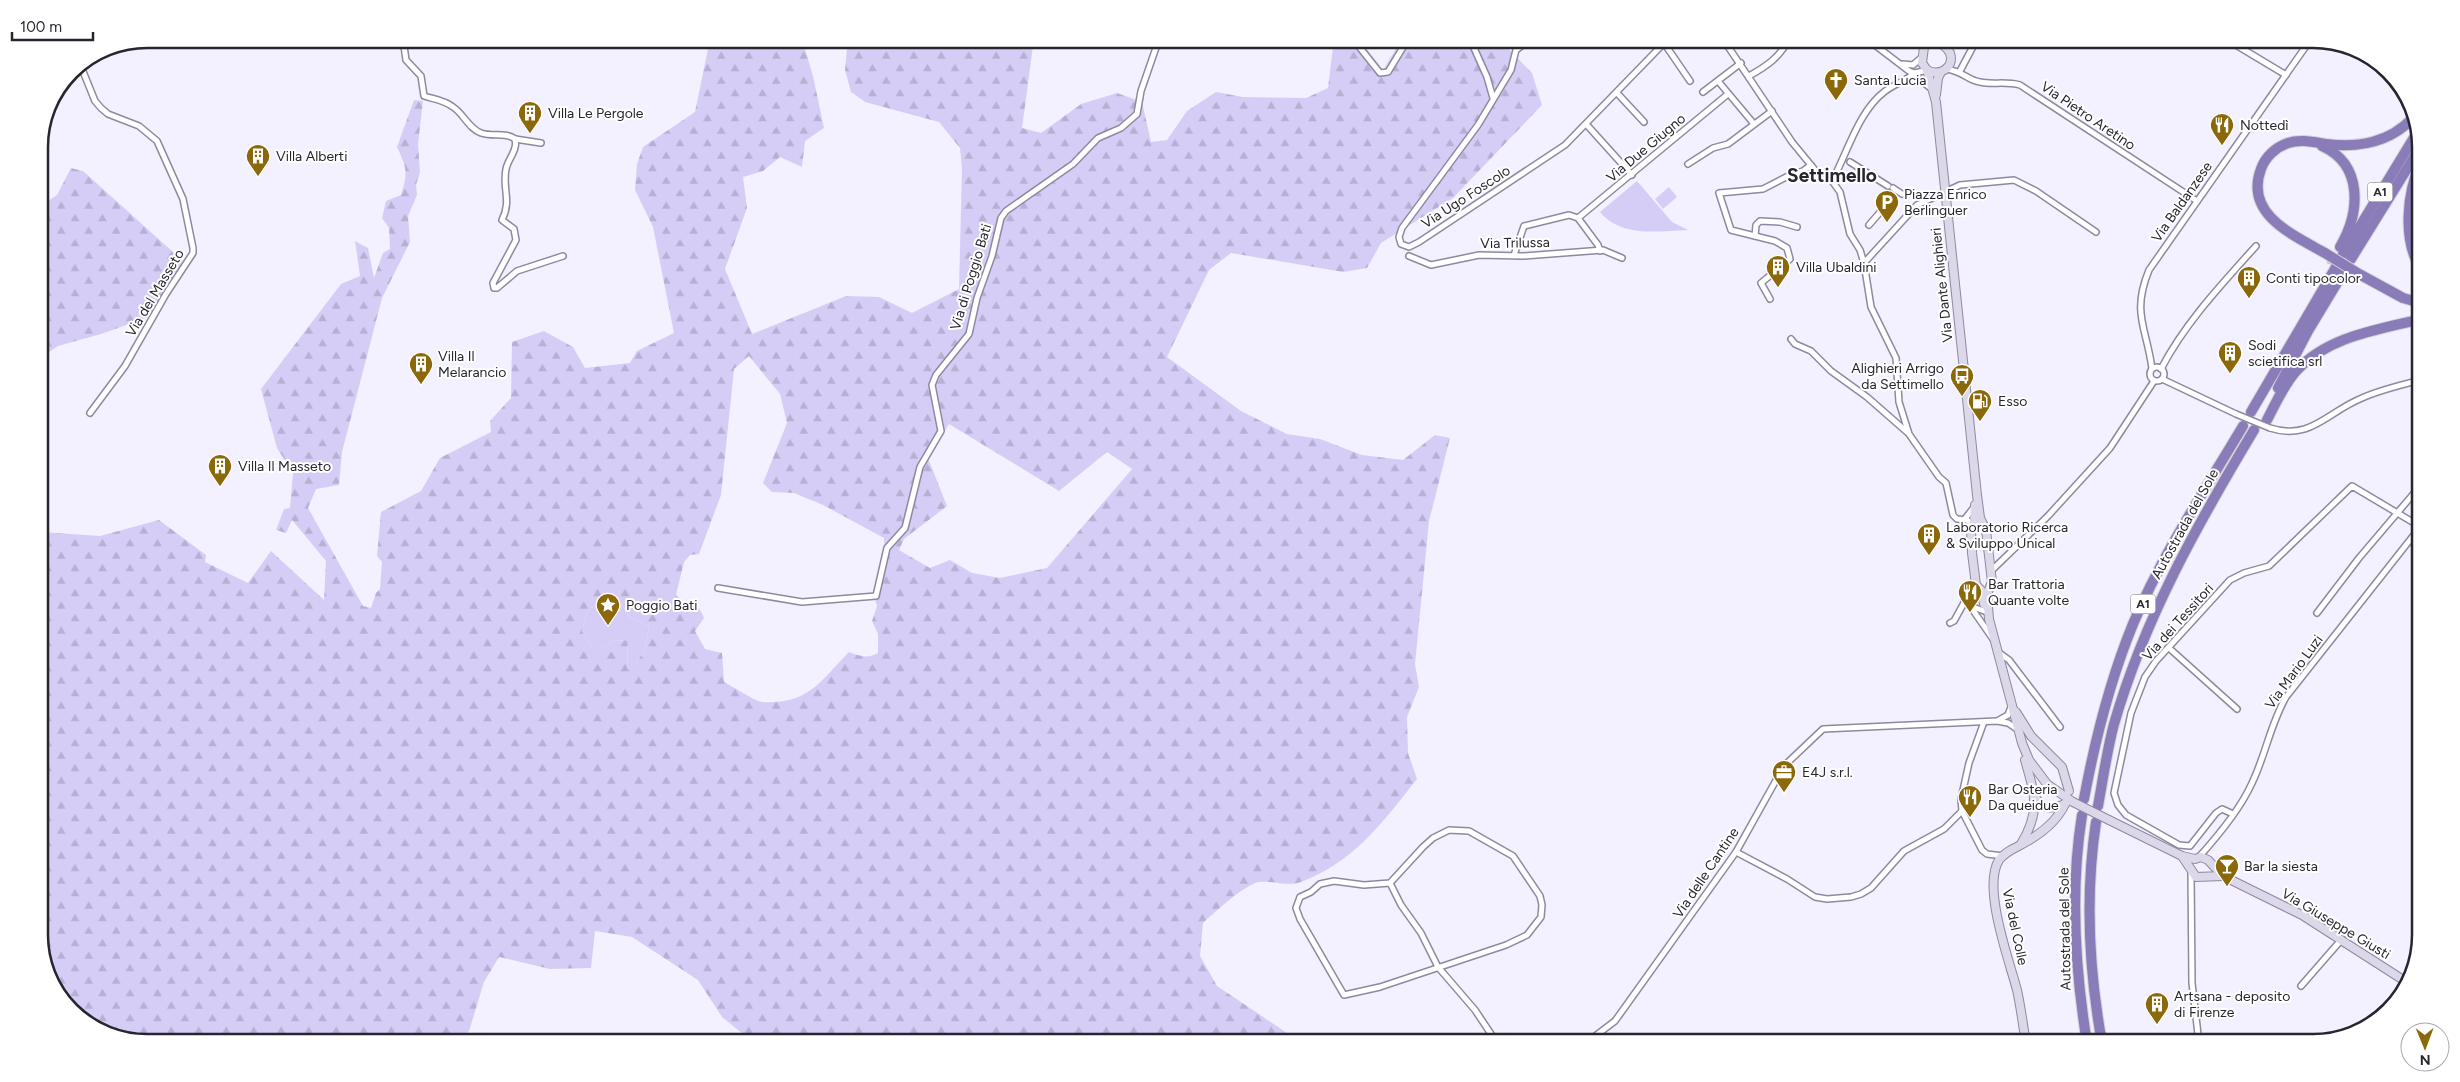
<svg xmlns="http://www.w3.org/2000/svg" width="2460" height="1082" viewBox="0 0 2460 1082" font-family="Figtree,sans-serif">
  <defs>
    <pattern id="forest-firs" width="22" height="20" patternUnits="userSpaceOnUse" patternTransform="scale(1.25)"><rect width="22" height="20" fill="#d6cdf7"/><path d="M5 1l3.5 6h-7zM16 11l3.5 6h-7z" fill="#b8b0d4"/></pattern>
  </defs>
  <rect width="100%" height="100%" fill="#f3f0ff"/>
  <!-- green -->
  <g fill="#d6cdf7">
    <path d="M 1637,181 L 1672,222 L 1688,230 C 1658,231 1622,238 1600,212 Z"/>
    <path d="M 1669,187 L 1677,197 L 1663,209 L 1655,199 Z"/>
    <path d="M 600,601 L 621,603 L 630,618 L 649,626 L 645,649 L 633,669 L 627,670 L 628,640 L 614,641 L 603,648 L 593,648 L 582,631 L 588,610 Z"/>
  </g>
  <!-- forest -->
  <g fill="url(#forest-firs)" fill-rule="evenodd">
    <path d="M 710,39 L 802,39 L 813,76 L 824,128 L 805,141 L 802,167 L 780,157 L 763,171 L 743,177 L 747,208 L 725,269 L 752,334 L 846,296 L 879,297 L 912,313 L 959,289 L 962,169 L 960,148 L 939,122 L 865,102 L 851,92 L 845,70 L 848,39 L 1034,39 L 1022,128 L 1041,133 L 1081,104 L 1117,93 L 1142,102 L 1151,142 L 1167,140 L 1187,111 L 1216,92 L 1243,97 L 1306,98 L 1328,88 L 1334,39 L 1359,39 L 1383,70 L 1402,39 L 1499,39 L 1532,73 L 1542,105 L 1453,198 L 1381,243 L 1367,268 L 1343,272 L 1231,253 L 1209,270 L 1167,357 L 1241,411 L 1287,434 L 1320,439 L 1362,455 L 1403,460 L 1435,435 L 1450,438 L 1429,521 L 1415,664 L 1419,687 L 1407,717 L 1408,753 L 1417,779 C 1383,822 1354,862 1301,882 C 1288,887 1272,880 1259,882 C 1244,885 1215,912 1203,923 L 1200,956 L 1217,986 L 1287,1033 L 1373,1043 L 754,1043 L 722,1017 L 698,980 L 632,937 L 595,931 L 591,968 L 550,969 L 499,957 L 484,982 L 469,1031 L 457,1043 L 146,1043 L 105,1035 L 61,1001 L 39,943 L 39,535 L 41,532 L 100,536 L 159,520 L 206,555 L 205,562 L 248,583 L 271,551 L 324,600 L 326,561 L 292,520 L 286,533 L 276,530 L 284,509 L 290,508 L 293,473 L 277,448 L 261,389 L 341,284 L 360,276 L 355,241 L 368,248 L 374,278 L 383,253 L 390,249 L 389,228 L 382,218 L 386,201 L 401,195 C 408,173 407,168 397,147 L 414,100 L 423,101 L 418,144 L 420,172 L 416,185 L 417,195 L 408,216 L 410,242 L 382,298 L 342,452 L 339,485 L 316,489 L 308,508 L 363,606 L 371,608 L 376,593 L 380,589 L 382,562 L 377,556 L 381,512 L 421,491 L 440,458 L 491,432 L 490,421 L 511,398 L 512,342 L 544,331 L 573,347 L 585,368 L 630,363 L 637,351 L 674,333 L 653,227 L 635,190 L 637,164 L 643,147 L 695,112 ZM 749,356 L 780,394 L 787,423 L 763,483 L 772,492 L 794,493 L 823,505 L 884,538 L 885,566 L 873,592 L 877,606 L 872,621 L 878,634 L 878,653 C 868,659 859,656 849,652 C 825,676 811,701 774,702 C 769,702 763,703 758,701 C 747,696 735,688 724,682 L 722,653 L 705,649 L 695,631 L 704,618 L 699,608 L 685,603 L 676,595 L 684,562 L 690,555 L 699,554 L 721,495 L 734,369 ZM 949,424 L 1059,491 L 1107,452 L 1132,469 L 1047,568 L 1000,578 L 972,573 L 950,560 L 930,568 L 899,550 L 904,539 L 947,506 L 928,458 ZM 600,601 L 621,603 L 630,618 L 649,626 L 645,649 L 633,669 L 627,669 L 628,640 L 614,641 L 603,648 L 593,648 L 582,631 L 588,610 Z"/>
    <path d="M 71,168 L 83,171 L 183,261 L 149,317 L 101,334 L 58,346 L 39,359 L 39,325 L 48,315 L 44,309 L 39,312 L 39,207 L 57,195 Z"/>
  </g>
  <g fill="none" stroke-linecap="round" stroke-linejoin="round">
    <!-- highway-tunnel -->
    <g stroke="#cac7d5" stroke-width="10" stroke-dasharray="10 5" stroke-linecap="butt">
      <path d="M 2331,265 L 2337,251"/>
      <path d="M 2254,430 L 2262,417"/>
    </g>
    <!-- street casing -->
    <g stroke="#8e89a0" stroke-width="8">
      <g id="street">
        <path d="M 403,39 L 406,60 L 421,76 L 424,96 C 433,99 444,100 453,107 C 464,114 468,128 481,133 C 492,137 507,132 515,139"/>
        <path d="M 1353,39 L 1380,73 L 1388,72 L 1408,39"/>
        <path d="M 1470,39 L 1487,77 L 1493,98"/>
        <path d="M 1531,39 L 1516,50 L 1511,70 L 1478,125 L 1402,228 L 1399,237 L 1401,244 L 1409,247 L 1419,242 L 1565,145 L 1668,39"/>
        <path d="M 1723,39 L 1792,142 L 1815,170 L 1832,181 L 1840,192 L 1850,234 L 1860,250 L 1864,263 L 1871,307 L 1896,358 L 1899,402 L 1909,434 L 1939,477 L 1946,483 L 1953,515 L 1957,519 L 1967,520 L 1973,525"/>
        <path d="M 1867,39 L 1909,71 L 1915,73 L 1927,70"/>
        <path d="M 2226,39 L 2286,75"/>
        <path d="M 1664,43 L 1690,81"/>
        <path d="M 80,64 L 95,101 L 101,108 L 108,114 L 139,126 L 157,141 L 183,199 L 193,248 L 193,253 L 166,294 L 125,366 L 90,413"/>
        <path d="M 1903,64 L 1913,65 L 1921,58"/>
        <path d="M 1946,69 C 1963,71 1967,80 1980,82 C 1992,85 2005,81 2020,85 L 2197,201"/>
        <path d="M 1960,71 L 1977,39"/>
        <path d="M 1911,73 L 1932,89"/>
        <path d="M 1749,76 C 1767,66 1780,57 1789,39"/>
        <path d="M 1718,81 L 1754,124"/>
        <path d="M 1703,92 L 1741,63"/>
        <path d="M 1617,93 L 1644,122"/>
        <path d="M 1586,124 L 1632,175"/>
        <path d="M 515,139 C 518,150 508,159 506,169 C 502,189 512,200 502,220 L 514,229 L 516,240 L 493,283 L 494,288 L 497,288 L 517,271 L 563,256"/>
        <path d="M 515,139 L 541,143"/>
        <path d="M 1850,162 L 1888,186"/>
        <path d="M 1688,164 L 1713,148 L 1728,144 L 1772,111"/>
        <path d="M 1832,181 C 1847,154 1858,112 1884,92 C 1893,85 1904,81 1914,74"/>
        <path d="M 1893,188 L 1902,194"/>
        <path d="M 1578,218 L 1598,245 L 1600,251"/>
        <path d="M 1869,225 L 1888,203"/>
        <path d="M 1755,236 L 1756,225 L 1760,221 L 1780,222 L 1797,227"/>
        <path d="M 1514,255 L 1524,226 L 1569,215 L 1578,218 L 1728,94"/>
        <path d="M 1409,256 L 1431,265 L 1479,255 L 1523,256 L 1603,250 L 1622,258"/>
        <path d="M 1864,263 L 1917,205 L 1960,185 L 2014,180 L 2036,191 L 2096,232"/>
        <path d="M 1770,299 L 1761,283 L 1790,259 L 1787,248 L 1775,241 L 1731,230 L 1719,193 L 1763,189 L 1792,174 L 1803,171 L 1811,165"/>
        <path d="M 1791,339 L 1795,344 L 1811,351 L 1831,371 L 1867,397 L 1907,432"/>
        <circle cx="2157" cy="374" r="7"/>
        <path d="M 2152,369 C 2147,328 2131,314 2149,270 L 2311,39"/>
        <path d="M 2161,369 C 2185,323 2221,285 2256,246"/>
        <path d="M 2162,379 L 2236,414"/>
        <path d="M 2270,428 C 2311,441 2327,412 2362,398 C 2380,390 2401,385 2421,380"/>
        <path d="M 1964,520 L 1975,506"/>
        <path d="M 1991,571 L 2048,516 L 2110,448 L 2154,381"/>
        <path d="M 718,588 L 802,602 L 876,596 L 887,548 L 905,528 L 920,467 L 941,431 L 932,385 L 936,375 L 969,334 L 977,298 L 992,256 L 1001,218 L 1006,211 L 1073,164 L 1098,138 L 1121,128 L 1137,114 L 1141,91 L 1159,39"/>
        <path d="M 1966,602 L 1981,590"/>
        <path d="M 1970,606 L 1993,639"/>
        <path d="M 1970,606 L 1987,612"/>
        <path d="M 2317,613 L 2359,558 L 2421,485"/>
        <path d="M 1950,623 L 1954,621 L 1975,583"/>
        <path d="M 2169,648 L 2237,709"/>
        <path d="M 1998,652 L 2009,660 L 2060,727"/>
        <path d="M 1999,720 L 2008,715 L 2011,707"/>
        <path d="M 1984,722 L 1969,763 L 1961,799 L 1962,811 L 1982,850 L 1987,854 L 2003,856"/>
        <path d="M 2233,814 L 2222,809 L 2216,813 L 2190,846 L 2179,845 L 2126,815 L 2118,805 L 2114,793 L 2131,713 L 2145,677 L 2156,661 L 2230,580 L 2244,573 L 2269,566 L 2352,486 L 2421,527"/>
        <path d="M 1449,830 L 1469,831 L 1513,856 L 1540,896 L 1542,905 L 1541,917 L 1527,935 L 1506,945 L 1380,987 L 1344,995 L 1300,919 L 1296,908 L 1300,897 L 1311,892 L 1320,884 L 1334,881 L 1364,885 L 1390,883 L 1423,847 L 1433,838 Z"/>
        <path d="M 1736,852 L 1787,879 L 1815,897 L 1827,899 L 1851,897 L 1861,894 L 1871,888 L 1904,851 L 1944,829 L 1962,811"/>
        <path d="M 2198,858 C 2218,836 2240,810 2252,783 C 2266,754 2270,725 2286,697 L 2421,526"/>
        <path d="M 2191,872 L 2192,983 L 2199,1043"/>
        <path d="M 1390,883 L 1401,905 L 1421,933 L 1438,967 L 1475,1010 L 1497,1043"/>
        <path d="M 2301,986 L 2342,939"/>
        <path d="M 1586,1043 L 1615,1021 L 1736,852 L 1784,766 L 1823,729 L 1997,721 L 2008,723 L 2017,729"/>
        <path d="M 1789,1043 L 1878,1038 L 1884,1043"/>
      </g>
    </g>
    <!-- secondary casing -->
    <g stroke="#8e89a0" stroke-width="10">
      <g id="secondary">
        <path d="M 1925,39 L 1922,63 L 1927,70 L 1936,102 L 1977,495 L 1980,518 L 1986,530 L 1992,582 L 1987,594 L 1989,619 L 2022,743 L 2029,760 L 2047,784 L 2073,802"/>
        <path d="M 1927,70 C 1939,77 1955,68 1950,53 C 1947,47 1940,43 1935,39"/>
        <path d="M 1936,95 L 1938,78 L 1941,72"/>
        <path d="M 1975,505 L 1974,523 L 1971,530 L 1972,553 L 1976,585 L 1981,590 L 1984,604"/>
        <path d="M 2016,712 L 2031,736 L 2062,767 L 2069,791"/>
        <path d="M 2036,798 C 2042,810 2053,809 2065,804"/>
        <path d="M 2109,820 L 2182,856 L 2195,859 L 2201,857 L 2208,860 L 2223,876 L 2302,915 L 2408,983"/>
        <path d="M 2021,844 C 2041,811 2035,795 2025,760"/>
        <path d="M 2182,856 L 2196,877 L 2223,876"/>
        <path d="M 2026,1043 C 2023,1026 2021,1008 2017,990 C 2009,960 1982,887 1999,860 C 2006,850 2021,846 2031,839 C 2044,831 2058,819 2065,804"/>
      </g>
    </g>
    <!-- highway casing -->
    <g stroke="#d4d3d5" stroke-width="12">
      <g id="highway">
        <path d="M 2322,146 C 2364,165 2360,213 2340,247"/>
        <path d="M 2421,161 C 2407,193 2402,239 2421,270"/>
        <path d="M 2325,253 C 2293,235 2244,214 2261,169 C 2265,157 2276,147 2288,143 C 2300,139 2313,142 2326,144 C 2359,148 2389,143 2413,118"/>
        <path d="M 2343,254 L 2418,131"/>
        <path d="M 2351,259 L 2421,146"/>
        <path d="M 2359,274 L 2403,298 L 2421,303"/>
        <path d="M 2278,388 L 2308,331 L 2343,273"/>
        <path d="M 2251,412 L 2336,267"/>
        <path d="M 2267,420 C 2276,403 2284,384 2297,370 C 2329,336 2378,330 2421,319"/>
        <path d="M 2084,799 C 2095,740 2110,680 2133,624 C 2162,555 2205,490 2243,426"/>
        <path d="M 2098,806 C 2103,779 2107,750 2114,724 C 2145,617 2197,525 2254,430"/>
        <path d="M 2082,815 C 2070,890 2075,969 2087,1043"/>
        <path d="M 2096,822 C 2085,895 2089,971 2102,1043"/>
      </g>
    </g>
    <!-- street -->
    <use href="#street" stroke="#fff" stroke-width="5"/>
    <!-- secondary -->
    <use href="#secondary" stroke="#dcd8ea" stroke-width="8"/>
    <!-- highway -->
    <use href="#highway" stroke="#8a7cb9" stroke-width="10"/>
    <!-- street-bridge casing -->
    <g stroke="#8e89a0" stroke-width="8" stroke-linecap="butt">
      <path id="street-bridge" d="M 2236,414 L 2270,428"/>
    </g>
    <!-- secondary-bridge casing -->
    <g stroke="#8e89a0" stroke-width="10" stroke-linecap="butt">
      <path id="secondary-bridge" d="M 2073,802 L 2109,820"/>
    </g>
    <!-- highway-bridge casing -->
    <g stroke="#d4d3d5" stroke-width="12" stroke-linecap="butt">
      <path id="highway-bridge" d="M 2325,253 L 2359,274"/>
    </g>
    <!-- street-bridge -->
    <use href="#street-bridge" stroke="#fff" stroke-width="5"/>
    <!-- secondary-bridge -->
    <use href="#secondary-bridge" stroke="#dcd8ea" stroke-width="8"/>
    <!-- highway-bridge -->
    <use href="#highway-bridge" stroke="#8a7cb9" stroke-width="10"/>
  </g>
  <!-- icons -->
  <defs>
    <g id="church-pin" transform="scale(1.25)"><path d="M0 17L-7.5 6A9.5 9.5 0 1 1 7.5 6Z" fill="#8b6809" stroke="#fff"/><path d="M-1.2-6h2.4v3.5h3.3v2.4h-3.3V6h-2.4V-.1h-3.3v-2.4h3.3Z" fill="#fff"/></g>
    <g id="building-pin" transform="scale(1.25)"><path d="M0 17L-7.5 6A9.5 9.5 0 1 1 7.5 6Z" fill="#8b6809" stroke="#fff"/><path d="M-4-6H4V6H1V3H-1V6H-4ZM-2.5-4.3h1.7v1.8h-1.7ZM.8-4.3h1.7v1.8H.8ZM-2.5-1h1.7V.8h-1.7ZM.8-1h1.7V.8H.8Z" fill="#fff"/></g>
    <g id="restaurant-pin" transform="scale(1.25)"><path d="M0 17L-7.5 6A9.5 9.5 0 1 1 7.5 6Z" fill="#8b6809" stroke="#fff"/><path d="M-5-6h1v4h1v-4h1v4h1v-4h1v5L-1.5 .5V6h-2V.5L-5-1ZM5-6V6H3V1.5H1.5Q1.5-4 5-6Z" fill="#fff"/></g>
    <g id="parking-pin" transform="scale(1.25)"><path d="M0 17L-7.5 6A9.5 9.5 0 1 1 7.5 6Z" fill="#8b6809" stroke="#fff"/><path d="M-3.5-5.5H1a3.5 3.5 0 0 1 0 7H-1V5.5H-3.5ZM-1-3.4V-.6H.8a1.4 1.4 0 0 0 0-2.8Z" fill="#fff"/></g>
    <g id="bus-pin" transform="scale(1.25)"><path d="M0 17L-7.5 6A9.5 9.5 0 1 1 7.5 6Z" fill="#8b6809" stroke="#fff"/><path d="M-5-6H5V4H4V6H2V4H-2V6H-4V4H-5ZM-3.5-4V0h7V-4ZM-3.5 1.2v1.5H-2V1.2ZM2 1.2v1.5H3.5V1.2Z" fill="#fff"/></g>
    <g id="fuel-pin" transform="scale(1.25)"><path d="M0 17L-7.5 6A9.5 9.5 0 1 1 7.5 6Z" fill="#8b6809" stroke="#fff"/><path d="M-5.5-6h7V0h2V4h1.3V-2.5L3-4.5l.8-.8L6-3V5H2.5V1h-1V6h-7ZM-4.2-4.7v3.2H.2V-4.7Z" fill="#fff"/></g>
    <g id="sight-pin" transform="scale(1.25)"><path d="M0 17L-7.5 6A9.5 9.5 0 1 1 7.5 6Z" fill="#8b6809" stroke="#fff"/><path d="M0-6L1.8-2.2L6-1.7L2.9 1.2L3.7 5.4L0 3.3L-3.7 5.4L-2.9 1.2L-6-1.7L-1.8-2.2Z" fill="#fff"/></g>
    <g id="office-pin" transform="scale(1.25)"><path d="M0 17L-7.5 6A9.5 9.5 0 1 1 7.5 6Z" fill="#8b6809" stroke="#fff"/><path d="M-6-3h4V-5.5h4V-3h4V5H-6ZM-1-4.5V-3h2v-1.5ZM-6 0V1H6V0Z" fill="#fff"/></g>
    <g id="bar-pin" transform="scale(1.25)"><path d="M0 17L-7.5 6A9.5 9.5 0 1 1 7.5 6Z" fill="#8b6809" stroke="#fff"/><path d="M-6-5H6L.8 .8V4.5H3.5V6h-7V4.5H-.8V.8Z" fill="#fff"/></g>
  </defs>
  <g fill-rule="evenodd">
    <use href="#church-pin" x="1836" y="80"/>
    <use href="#building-pin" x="530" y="113"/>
    <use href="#restaurant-pin" x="2222" y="125"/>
    <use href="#building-pin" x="258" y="156"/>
    <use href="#parking-pin" x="1887" y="202"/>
    <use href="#building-pin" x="1778" y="267"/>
    <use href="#building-pin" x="2249" y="278"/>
    <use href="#building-pin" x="2230" y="353"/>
    <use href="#building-pin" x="421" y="364"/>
    <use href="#bus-pin" x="1962" y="376"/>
    <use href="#fuel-pin" x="1980" y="401"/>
    <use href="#building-pin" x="220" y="466"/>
    <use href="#building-pin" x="1929" y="535"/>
    <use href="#restaurant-pin" x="1970" y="592"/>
    <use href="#sight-pin" x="608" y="605"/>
    <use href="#office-pin" x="1784" y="772"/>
    <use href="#restaurant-pin" x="1970" y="797"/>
    <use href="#bar-pin" x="2227" y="866"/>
    <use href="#building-pin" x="2157" y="1004"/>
  </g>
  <g text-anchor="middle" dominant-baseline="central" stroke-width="4" stroke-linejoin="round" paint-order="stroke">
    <!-- shield labels -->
    <g fill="#fff" stroke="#68666d" stroke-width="1">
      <rect x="2367.5" y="182.5" width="25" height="19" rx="4"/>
      <rect x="2130.5" y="594.5" width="25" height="19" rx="4"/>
    </g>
    <g font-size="12" font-weight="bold" fill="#27252e">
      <text x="2380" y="192">A1</text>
      <text x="2143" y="604">A1</text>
    </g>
    <!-- poi labels -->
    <g font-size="14" fill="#27252e" stroke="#fff" text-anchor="start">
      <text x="1854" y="80">Santa Lucia</text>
      <text x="548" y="113">Villa Le Pergole</text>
      <text x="2240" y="125">Nottedì</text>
      <text x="276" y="156">Villa Alberti</text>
      <text x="1904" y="194">Piazza Enrico<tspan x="1904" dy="16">Berlinguer</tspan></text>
      <text x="1796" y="267">Villa Ubaldini</text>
      <text x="2266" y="278">Conti tipocolor</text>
      <text x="2248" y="345">Sodi<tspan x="2248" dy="16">scietifica srl</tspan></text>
      <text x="438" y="356">Villa Il<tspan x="438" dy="16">Melarancio</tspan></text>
      <text x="1944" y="368" text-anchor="end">Alighieri Arrigo<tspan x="1944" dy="16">da Settimello</tspan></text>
      <text x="1998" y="401">Esso</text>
      <text x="238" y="466">Villa Il Masseto</text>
      <text x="1946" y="527">Laboratorio Ricerca<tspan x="1946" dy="16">&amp; Sviluppo Unical</tspan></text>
      <text x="1988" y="584">Bar Trattoria<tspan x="1988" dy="16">Quante volte</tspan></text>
      <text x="626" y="605">Poggio Bati</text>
      <text x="1802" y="772">E4J s.r.l.</text>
      <text x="1988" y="789">Bar Osteria<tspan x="1988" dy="16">Da queidue</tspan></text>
      <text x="2244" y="866">Bar la siesta</text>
      <text x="2174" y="996">Artsana - deposito<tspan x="2174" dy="16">di Firenze</tspan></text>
    </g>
    <!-- street labels -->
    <g font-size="14" fill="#27252e" stroke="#fff">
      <text transform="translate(2088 116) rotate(34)">Via Pietro Aretino</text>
      <text transform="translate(1646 148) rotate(-40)">Via Due Giugno</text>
      <text transform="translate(1466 197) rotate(-33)">Via Ugo Foscolo</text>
      <text transform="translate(2182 202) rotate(-55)">Via Baldanzese</text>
      <text transform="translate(1515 243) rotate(-1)">Via Trilussa</text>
      <text transform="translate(971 277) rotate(-73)">Via di Poggio Bati</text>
      <text transform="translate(1942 285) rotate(-96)">Via Dante Alighieri</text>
      <text transform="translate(155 293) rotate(-59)">Via del Masseto</text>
      <text transform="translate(2185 524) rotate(-61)">Autostrada del Sole</text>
      <text transform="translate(2178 622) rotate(-48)">Via dei Tessitori</text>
      <text transform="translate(2294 672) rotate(-54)">Via Mario Luzi</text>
      <text transform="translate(1706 873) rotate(-56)">Via delle Cantine</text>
      <text transform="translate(2336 924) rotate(31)">Via Giuseppe Giusti</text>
      <text transform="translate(2015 927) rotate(78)">Via del Colle</text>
      <text transform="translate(2065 929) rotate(-91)">Autostrada del Sole</text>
    </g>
    <!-- district labels -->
    <g font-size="19" font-weight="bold" fill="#27252e" stroke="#fff">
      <text x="1832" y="175">Settimello</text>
    </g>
  </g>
  <!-- crop -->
  <path d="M0 0H2460V1082H0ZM147 48H2313A99 99 0 0 1 2412 147V935A99 99 0 0 1 2313 1034H147A99 99 0 0 1 48 935V147A99 99 0 0 1 147 48Z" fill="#fff" fill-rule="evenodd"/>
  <path fill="none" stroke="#27252e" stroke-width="2.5" d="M147 48H2313A99 99 0 0 1 2412 147V935A99 99 0 0 1 2313 1034H147A99 99 0 0 1 48 935V147A99 99 0 0 1 147 48Z"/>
  <!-- north arrow -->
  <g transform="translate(2425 1047) rotate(179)"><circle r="24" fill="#ffffff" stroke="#a9a8ab"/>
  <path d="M0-4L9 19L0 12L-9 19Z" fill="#8b6809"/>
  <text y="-8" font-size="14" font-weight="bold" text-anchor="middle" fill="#27252e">N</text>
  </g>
  <!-- scale -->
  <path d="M12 32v8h81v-8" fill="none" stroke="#27252e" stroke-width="2.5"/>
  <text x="20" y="32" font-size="15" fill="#27252e" stroke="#ffffff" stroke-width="4" paint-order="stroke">100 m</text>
</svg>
